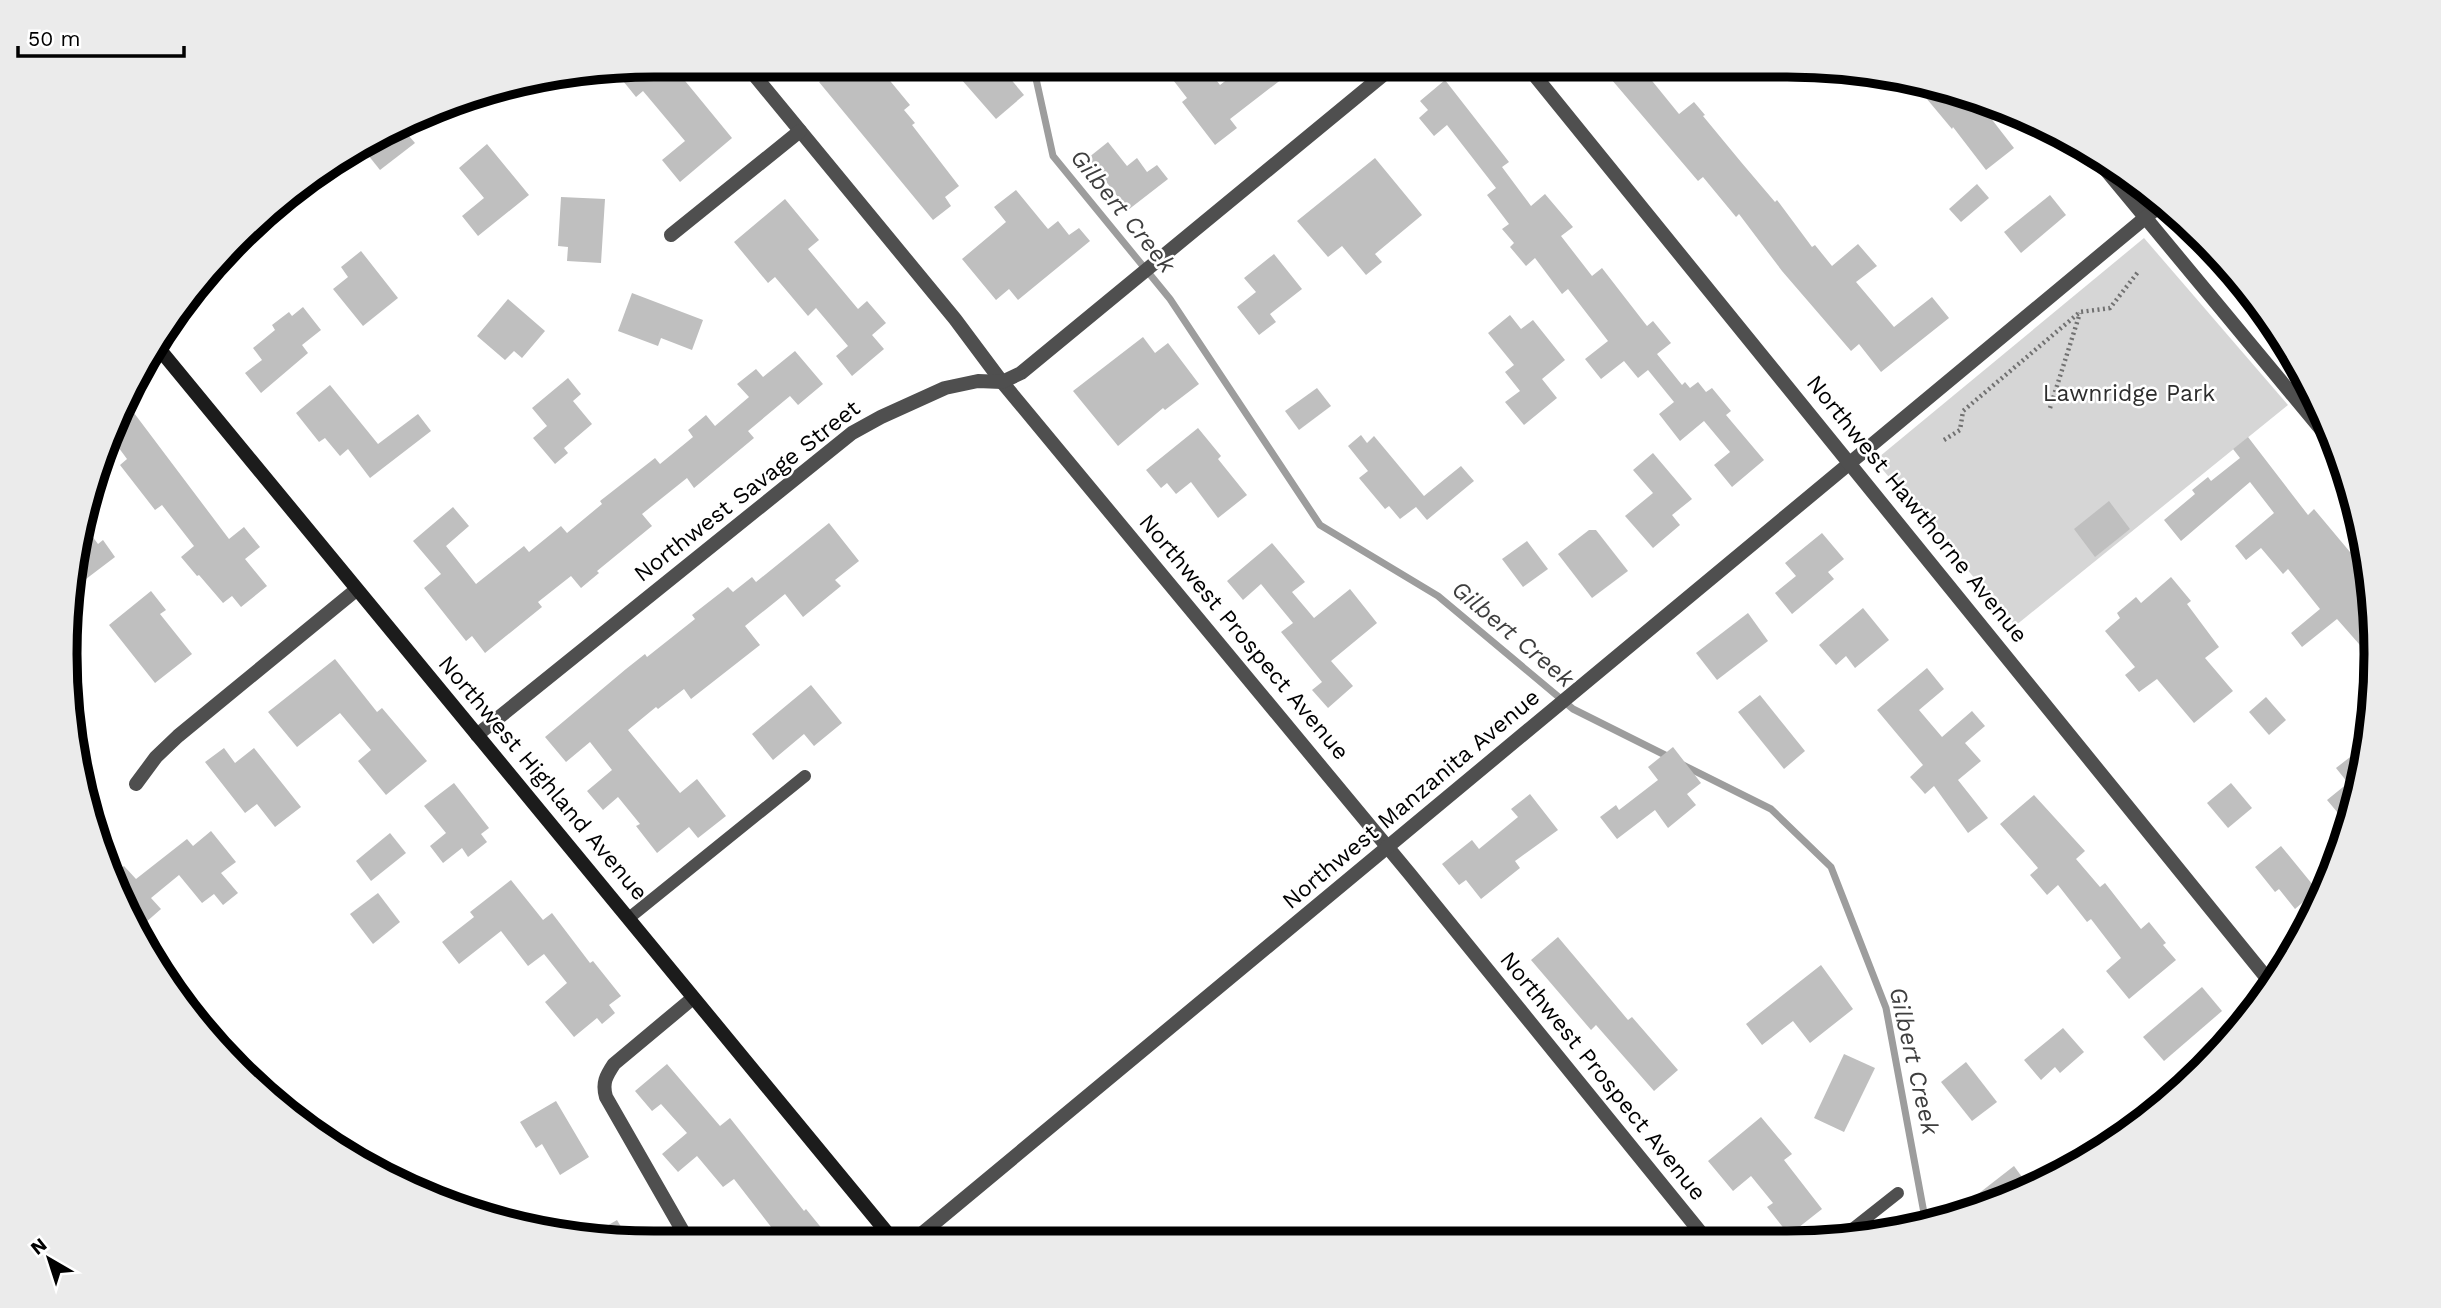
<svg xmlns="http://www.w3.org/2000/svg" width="2441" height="1308" viewBox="0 0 2441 1308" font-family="'Work Sans',sans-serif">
  <rect width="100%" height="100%" fill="#fff"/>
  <!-- green -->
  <path fill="#d6d6d6" d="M 2144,238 L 2288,405 L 2015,626 L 1883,470 L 1879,457 Z"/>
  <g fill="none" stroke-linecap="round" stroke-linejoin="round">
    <!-- stream -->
    <g stroke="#9d9d9d" stroke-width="7">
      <path d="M 1033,65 L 1053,156 L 1170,299 L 1320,525 L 1438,596 L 1573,709 L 1671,758"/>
      <path d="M 1681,764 L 1771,809 L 1831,867 L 1886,1008 L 1924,1213 L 1929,1221"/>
    </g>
  </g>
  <!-- building -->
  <g fill="#bfbfbf">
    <path d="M 654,65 L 672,65 L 732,138 L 680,182 L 662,160 L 685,141 L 643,91 L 636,97 L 615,71 Z"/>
    <path d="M 842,65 L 877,65 L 910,105 L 904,110 L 915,123 L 912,125 L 959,186 L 945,197 L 951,206 L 933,220 L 819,82 Z"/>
    <path d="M 978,65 L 999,65 L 1024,95 L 996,119 L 961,79 Z"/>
    <path d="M 1183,65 L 1205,65 L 1220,85 L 1246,65 L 1300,65 L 1230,119 L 1237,128 L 1215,145 L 1182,102 L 1187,98 L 1170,76 Z"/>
    <path d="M 1600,66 L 1640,66 L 1679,114 L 1694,102 L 1705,115 L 1703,116 L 1741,162 L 1775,202 L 1777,200 L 1812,247 L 1815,245 L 1832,266 L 1858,244 L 1877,266 L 1856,282 L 1894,327 L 1932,297 L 1949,318 L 1881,372 L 1859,344 L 1851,351 L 1782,271 L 1739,214 L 1736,217 L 1703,177 L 1698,181 Z"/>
    <path d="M 1445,80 L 1509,162 L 1502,167 L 1531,206 L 1545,194 L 1573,227 L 1561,236 L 1592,276 L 1602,268 L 1647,326 L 1653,321 L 1671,343 L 1657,354 L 1682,385 L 1685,382 L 1690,388 L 1698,382 L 1706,392 L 1712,388 L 1731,411 L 1726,415 L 1764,460 L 1732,487 L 1714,465 L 1730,452 L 1704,421 L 1680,441 L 1659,414 L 1674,402 L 1648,370 L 1638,378 L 1624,361 L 1601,379 L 1585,359 L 1608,341 L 1568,289 L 1562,294 L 1535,258 L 1526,266 L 1510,247 L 1514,243 L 1502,229 L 1509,224 L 1487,195 L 1496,188 L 1447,125 L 1434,136 L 1419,118 L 1428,110 L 1420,101 Z"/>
    <path d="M 1911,80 L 1940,85 L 1976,99 L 2014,148 L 1986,170 L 1953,127 L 1952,129 Z"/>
    <path d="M 403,129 L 415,143 L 380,170 L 364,150 Z"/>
    <path d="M 1108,142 L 1127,166 L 1137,158 L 1147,172 L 1157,165 L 1168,179 L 1128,210 L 1088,158 Z"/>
    <path d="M 487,144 L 529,195 L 478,236 L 462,216 L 484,198 L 459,168 Z"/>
    <path d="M 1375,158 L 1422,215 L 1375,254 L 1382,262 L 1366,275 L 1342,246 L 1328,257 L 1297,221 Z"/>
    <path d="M 1977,184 L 1989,198 L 1961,222 L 1949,209 Z"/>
    <path d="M 1016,190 L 1048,229 L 1058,221 L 1069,235 L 1079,228 L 1090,241 L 1018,300 L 1009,289 L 996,300 L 962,259 L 1006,222 L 994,207 Z"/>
    <path d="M 2050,195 L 2066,215 L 2021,253 L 2004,232 Z"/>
    <path d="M 561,197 L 605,199 L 601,263 L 567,261 L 568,247 L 558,246 Z"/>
    <path d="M 785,199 L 819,240 L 808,249 L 858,309 L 867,301 L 886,323 L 872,335 L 884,349 L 852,376 L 836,356 L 848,346 L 816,308 L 808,316 L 775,277 L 768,283 L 734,242 Z"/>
    <path d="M 361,251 L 398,298 L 363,326 L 333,289 L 348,277 L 341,267 Z"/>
    <path d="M 1274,254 L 1302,289 L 1270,314 L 1276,322 L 1259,335 L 1237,307 L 1256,292 L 1244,278 Z"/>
    <path d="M 632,293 L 703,320 L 692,350 L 661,338 L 658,346 L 618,331 Z"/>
    <path d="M 508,299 L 545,331 L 522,358 L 514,351 L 505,360 L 477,336 Z"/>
    <path d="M 303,307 L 321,330 L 302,345 L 308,353 L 261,393 L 245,373 L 262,360 L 253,348 L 275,330 L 272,325 L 289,312 L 292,316 Z"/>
    <path d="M 1510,315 L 1521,329 L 1533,320 L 1565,360 L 1542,379 L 1557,398 L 1524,425 L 1505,402 L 1520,391 L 1505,372 L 1514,365 L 1488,333 Z"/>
    <path d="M 1143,337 L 1155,353 L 1168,343 L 1199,384 L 1165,410 L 1163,408 L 1118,446 L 1073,391 Z"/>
    <path d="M 795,351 L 823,384 L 798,405 L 790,396 L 748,431 L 754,438 L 694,488 L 687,478 L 642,514 L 652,526 L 597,571 L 599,573 L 581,588 L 571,576 L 538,602 L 542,607 L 485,653 L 472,636 L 466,641 L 424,588 L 441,574 L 413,541 L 453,507 L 469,526 L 446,546 L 476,584 L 524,546 L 529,552 L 561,526 L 567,533 L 602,504 L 600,501 L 655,458 L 660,464 L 693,437 L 688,430 L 706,415 L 715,426 L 749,397 L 737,384 L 756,369 L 763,377 Z"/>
    <path d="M 568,378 L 581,394 L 573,401 L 592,424 L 564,448 L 568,453 L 555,464 L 533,438 L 547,426 L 532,408 Z"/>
    <path d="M 330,385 L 378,444 L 418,414 L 431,431 L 370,478 L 348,449 L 340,456 L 325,438 L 319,442 L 296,413 Z"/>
    <path d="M 1317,388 L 1331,406 L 1299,430 L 1285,411 Z"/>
    <path d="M 128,405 L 229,539 L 244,527 L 260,547 L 245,559 L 267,586 L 241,607 L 232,596 L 223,603 L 199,575 L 197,576 L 181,557 L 194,546 L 162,505 L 155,510 L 120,465 L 127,459 L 113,440 Z"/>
    <path d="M 1198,428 L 1221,456 L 1218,459 L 1247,495 L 1218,518 L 1191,482 L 1176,494 L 1167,483 L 1161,488 L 1146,470 Z"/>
    <path d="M 1361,435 L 1367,443 L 1374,436 L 1424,496 L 1461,466 L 1474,481 L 1427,520 L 1416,507 L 1400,519 L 1389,506 L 1385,509 L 1359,478 L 1368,471 L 1348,446 Z"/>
    <path d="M 2248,437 L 2308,515 L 2314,509 L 2350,552 L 2353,550 L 2370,572 L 2374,661 L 2337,619 L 2302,647 L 2291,633 L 2320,609 L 2288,569 L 2283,574 L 2261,548 L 2246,560 L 2235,546 L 2274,513 L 2250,482 L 2181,541 L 2164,520 L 2195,494 L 2192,490 L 2208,477 L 2211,481 L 2240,458 L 2233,449 Z"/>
    <path d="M 1653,453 L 1692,499 L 1672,515 L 1680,525 L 1653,548 L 1625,516 L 1653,493 L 1633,470 Z"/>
    <path d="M 2109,501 L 2130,529 L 2095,557 L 2074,529 Z"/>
    <path d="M 829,523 L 859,561 L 835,580 L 841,586 L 803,617 L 785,594 L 745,626 L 760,645 L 691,699 L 684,689 L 658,709 L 656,707 L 628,730 L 680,793 L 697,779 L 726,816 L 698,838 L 689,827 L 657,853 L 636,826 L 640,824 L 618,797 L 603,810 L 587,791 L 612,770 L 590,742 L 566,762 L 545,737 L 626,669 L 645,654 L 647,657 L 695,619 L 692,615 L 728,587 L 733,592 L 752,577 L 756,582 Z"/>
    <path d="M 83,524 L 98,544 L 103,540 L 115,557 L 86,579 L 78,569 Z"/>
    <path d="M 1589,530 L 1596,530 L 1628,571 L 1592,598 L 1558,554 Z"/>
    <path d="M 1822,533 L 1844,559 L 1828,572 L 1834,579 L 1792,614 L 1775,593 L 1796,576 L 1785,563 Z"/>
    <path d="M 1527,541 L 1548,569 L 1523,587 L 1502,559 Z"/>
    <path d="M 1272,543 L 1305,582 L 1292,592 L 1314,618 L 1350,589 L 1377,623 L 1331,661 L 1353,686 L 1328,708 L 1312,690 L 1322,682 L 1281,632 L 1293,623 L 1261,584 L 1243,600 L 1227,581 Z"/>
    <path d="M 2171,577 L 2191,601 L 2187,604 L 2219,647 L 2205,658 L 2233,691 L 2194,723 L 2157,679 L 2139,692 L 2125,675 L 2135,667 L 2105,631 L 2120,618 L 2117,613 L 2136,597 L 2141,603 Z"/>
    <path d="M 151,591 L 166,610 L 160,614 L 192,654 L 155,683 L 109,625 Z"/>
    <path d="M 1863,608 L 1889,640 L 1855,668 L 1846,656 L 1836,665 L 1819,645 Z"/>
    <path d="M 1748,613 L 1768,641 L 1717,680 L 1696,653 Z"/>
    <path d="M 335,659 L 377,712 L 382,708 L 427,761 L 386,795 L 358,761 L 371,750 L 340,713 L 297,747 L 268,712 Z"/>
    <path d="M 1927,668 L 1944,689 L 1919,710 L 1942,737 L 1972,711 L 1985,726 L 1965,743 L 1981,761 L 1958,780 L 1988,818 L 1968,833 L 1934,786 L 1925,794 L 1910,777 L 1923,765 L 1877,710 Z"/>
    <path d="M 811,685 L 842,723 L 814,746 L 804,734 L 773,760 L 752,734 Z"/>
    <path d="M 1760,695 L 1805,751 L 1784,769 L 1738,712 Z"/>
    <path d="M 2266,697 L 2286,720 L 2269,735 L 2249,712 Z"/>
    <path d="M 1673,747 L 1701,783 L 1687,794 L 1696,805 L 1668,828 L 1655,810 L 1617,839 L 1600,817 L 1616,805 L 1619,810 L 1658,780 L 1648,767 Z"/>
    <path d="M 224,748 L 235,763 L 254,748 L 301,807 L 275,827 L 257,804 L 245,813 L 205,762 Z"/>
    <path d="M 2354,754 L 2363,765 L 2356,807 L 2349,826 L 2327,800 L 2348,783 L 2336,768 Z"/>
    <path d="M 454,783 L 489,828 L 481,834 L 487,842 L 468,857 L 462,848 L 443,863 L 430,846 L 446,833 L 424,806 Z"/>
    <path d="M 2231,783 L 2252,808 L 2228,828 L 2207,803 Z"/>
    <path d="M 1530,794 L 1558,830 L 1515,861 L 1520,868 L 1481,899 L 1466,880 L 1459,885 L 1442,864 L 1472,840 L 1479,849 L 1518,817 L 1511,809 Z"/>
    <path d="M 2034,795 L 2085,851 L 2076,859 L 2100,887 L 2105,883 L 2141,929 L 2149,922 L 2166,943 L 2163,945 L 2176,960 L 2129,999 L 2106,971 L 2121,958 L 2091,919 L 2087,922 L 2058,885 L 2047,895 L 2030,875 L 2038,868 L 2000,824 Z"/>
    <path d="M 211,831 L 236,862 L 221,873 L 238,893 L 223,905 L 214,894 L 202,903 L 179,875 L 151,898 L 161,909 L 137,930 L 110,879 L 124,866 L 136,879 L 187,839 L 193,846 Z"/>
    <path d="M 390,833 L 406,853 L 371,881 L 356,861 Z"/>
    <path d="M 2281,846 L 2317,890 L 2295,909 L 2279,889 L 2275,892 L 2255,867 Z"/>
    <path d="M 511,880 L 543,920 L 552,913 L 590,963 L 593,961 L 621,996 L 609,1005 L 615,1013 L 602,1024 L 597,1018 L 574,1037 L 545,1002 L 567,983 L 544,954 L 528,966 L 501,931 L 459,964 L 442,942 L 474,917 L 470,912 Z"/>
    <path d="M 378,893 L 400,922 L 373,944 L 350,914 Z"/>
    <path d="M 1558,937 L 1628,1020 L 1632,1017 L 1678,1070 L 1654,1091 L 1596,1025 L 1591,1030 L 1531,960 Z"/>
    <path d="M 1821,965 L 1853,1009 L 1810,1043 L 1793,1021 L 1762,1045 L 1746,1024 Z"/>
    <path d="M 2202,987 L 2222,1011 L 2164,1061 L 2143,1037 Z"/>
    <path d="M 2063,1028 L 2084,1052 L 2060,1073 L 2055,1067 L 2041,1080 L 2024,1060 Z"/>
    <path d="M 1844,1054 L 1875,1068 L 1844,1132 L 1814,1118 Z"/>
    <path d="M 1966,1062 L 1997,1102 L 1972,1121 L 1941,1082 Z"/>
    <path d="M 667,1064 L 720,1126 L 730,1118 L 804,1211 L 806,1209 L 832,1241 L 782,1241 L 734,1179 L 723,1187 L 697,1156 L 678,1172 L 662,1154 L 687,1133 L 661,1104 L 652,1111 L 635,1091 Z"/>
    <path d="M 556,1101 L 589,1157 L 560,1175 L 542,1144 L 536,1148 L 520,1122 Z"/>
    <path d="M 1761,1117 L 1792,1154 L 1784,1160 L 1822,1209 L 1789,1235 L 1767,1207 L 1773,1203 L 1751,1176 L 1733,1191 L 1708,1161 Z"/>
    <path d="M 2014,1166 L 2030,1188 L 2012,1199 L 1951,1215 Z"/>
    <path d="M 617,1220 L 630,1242 L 588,1237 Z"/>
  </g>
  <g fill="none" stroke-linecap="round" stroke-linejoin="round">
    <!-- path -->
    <g stroke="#717171" stroke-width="4.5" stroke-dasharray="2 3.5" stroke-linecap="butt">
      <path d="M 2050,408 L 2080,313"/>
      <path d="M 1944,440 L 1960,430 L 1963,411 L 2080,312 L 2110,308 L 2138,272"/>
    </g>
    <!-- service -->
    <g stroke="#4f4f4f" stroke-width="12">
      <path d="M 629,918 L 805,776"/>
      <path d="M 1841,1238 L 1898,1193"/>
    </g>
    <!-- minor -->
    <g stroke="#4f4f4f" stroke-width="14">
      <path d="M 746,65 L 955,319 L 1002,382 L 1409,873 L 1706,1239"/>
      <path d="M 2091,152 L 2339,451"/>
      <path d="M 671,235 L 800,131"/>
      <path d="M 136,784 L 156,757 L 178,736 L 356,590"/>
      <path d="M 913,1241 L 2163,203"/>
      <path d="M 689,1242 L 606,1097 C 602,1083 606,1076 614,1064 L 693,998"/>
    </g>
    <!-- tertiary -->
    <g stroke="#4f4f4f" stroke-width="14">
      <path d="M 1527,66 L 2270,982"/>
      <path d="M 477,735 L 852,433 L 881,417 L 945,388 L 978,381 L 1002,382 L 1021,373 L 1394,66"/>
    </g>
    <!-- secondary -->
    <path stroke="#1c1c1c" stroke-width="14" d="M 156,345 L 894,1241"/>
  </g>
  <g text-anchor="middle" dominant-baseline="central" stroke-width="5" stroke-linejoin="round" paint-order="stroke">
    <!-- park labels -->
    <g font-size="23" fill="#2d2d2d" stroke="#fff">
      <text x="2129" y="393">Lawnridge Park</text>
    </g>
    <!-- street labels -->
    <g font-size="23" fill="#000" stroke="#fff">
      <text transform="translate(747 491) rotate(-38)">Northwest Savage Street</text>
      <text transform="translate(1917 509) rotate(51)">Northwest Hawthorne Avenue</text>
      <text transform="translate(1244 637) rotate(50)">Northwest Prospect Avenue</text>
      <text transform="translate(543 778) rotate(50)">Northwest Highland Avenue</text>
      <text transform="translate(1411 799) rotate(-40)">Northwest Manzanita Avenue</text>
      <text transform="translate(1603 1076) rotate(51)">Northwest Prospect Avenue</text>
    </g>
    <!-- water labels -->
    <g font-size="24" font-style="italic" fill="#3e3e3e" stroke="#fff">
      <text transform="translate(1123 211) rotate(51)">Gilbert Creek</text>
      <text transform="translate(1513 634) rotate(40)">Gilbert Creek</text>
      <text transform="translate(1914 1061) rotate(77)">Gilbert Creek</text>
    </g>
  </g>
  <!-- crop -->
  <path d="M0 0H2441V1308H0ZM654 77H1787A577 577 0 0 1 2364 654V654A577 577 0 0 1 1787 1231H654A577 577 0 0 1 77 654V654A577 577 0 0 1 654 77Z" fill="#ebebeb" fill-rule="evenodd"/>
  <path fill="none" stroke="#000" stroke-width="9" d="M654 77H1787A577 577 0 0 1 2364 654V654A577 577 0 0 1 1787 1231H654A577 577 0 0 1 77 654V654A577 577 0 0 1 654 77Z"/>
  <!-- north arrow -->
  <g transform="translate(49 1259) rotate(321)" stroke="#ffffff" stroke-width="5" paint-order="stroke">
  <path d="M0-5L12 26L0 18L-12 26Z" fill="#000000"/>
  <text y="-10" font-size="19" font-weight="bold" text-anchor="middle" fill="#000000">N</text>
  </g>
  <!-- scale -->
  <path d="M18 46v10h166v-10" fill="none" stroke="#000000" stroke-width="3.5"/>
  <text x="28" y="46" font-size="21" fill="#000000" stroke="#ffffff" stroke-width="5" paint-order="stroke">50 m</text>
</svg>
